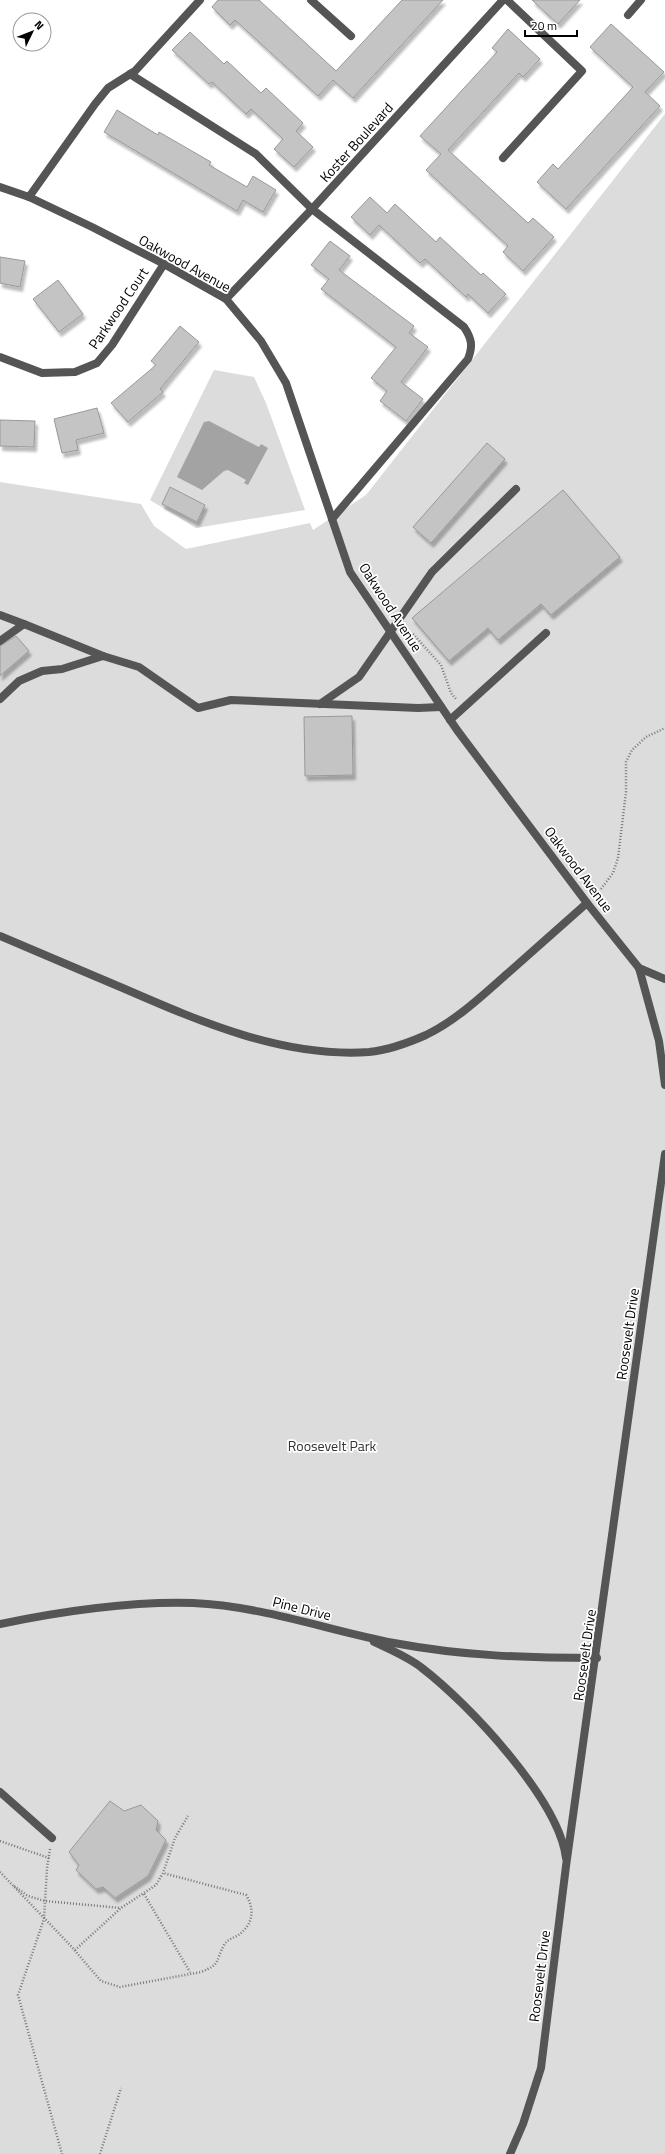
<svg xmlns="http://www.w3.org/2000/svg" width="665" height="2154" viewBox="0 0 665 2154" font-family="'Titillium Web',sans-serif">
  <defs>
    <filter id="shadow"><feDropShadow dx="2.5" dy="4.5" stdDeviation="1" flood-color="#0004"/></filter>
  </defs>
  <rect width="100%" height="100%" fill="#fff"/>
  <!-- green -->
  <g fill="#dcdcdc">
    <path d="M 665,114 L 665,2154 L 0,2154 L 0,482 L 141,504 L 154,526 L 186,549 L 310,523 L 313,530 L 366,495 Z"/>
    <path d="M 214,370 L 254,377 L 266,403 L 305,510 L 196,528 L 150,500 Z"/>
  </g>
  <!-- water -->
  <path fill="#a3a3a3" d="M 209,421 L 259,447 L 261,444 L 268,448 L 248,485 L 244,483 L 246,480 L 228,470 L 224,471 L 202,490 L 177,477 L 204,422 Z"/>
  <!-- building -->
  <g fill="#c4c4c4" stroke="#999" filter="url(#shadow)">
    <path d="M 218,0 L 259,0 L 336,71 L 402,0 L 443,0 L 353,98 L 333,80 L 318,96 L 235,20 L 230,25 L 212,7 Z"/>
    <path d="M 532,0 L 580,0 L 558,24 Z"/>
    <path d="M 611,24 L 664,72 L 645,92 L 660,106 L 566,209 L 537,182 L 553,164 L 558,169 L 633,87 L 590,47 Z"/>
    <path d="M 508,29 L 540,59 L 523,77 L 519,73 L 448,150 L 528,223 L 533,218 L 554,237 L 523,271 L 503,252 L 508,246 L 426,170 L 441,154 L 420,136 L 497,52 L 492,48 Z"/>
    <path d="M 190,32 L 224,64 L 227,61 L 261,93 L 266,88 L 303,123 L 296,131 L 313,147 L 294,167 L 274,149 L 283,139 L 251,109 L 246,114 L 212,82 L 209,84 L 172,50 Z"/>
    <path d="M 117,110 L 158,135 L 159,132 L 211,162 L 209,165 L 247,187 L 253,176 L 276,190 L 263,212 L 243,200 L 237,211 L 104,132 Z"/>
    <path d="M 370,197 L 387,213 L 395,204 L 436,242 L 440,237 L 481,275 L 483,273 L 506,294 L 488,313 L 468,294 L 466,297 L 425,259 L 420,263 L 379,225 L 370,235 L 351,217 Z"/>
    <path d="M 330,241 L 350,256 L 339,270 L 414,326 L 409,333 L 428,347 L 401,382 L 423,399 L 406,421 L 380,401 L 387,391 L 371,378 L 396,347 L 321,289 L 329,279 L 311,265 Z"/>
    <path d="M 0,257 L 25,261 L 20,287 L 0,283 Z"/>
    <path d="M 58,280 L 83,314 L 59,332 L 33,299 Z"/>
    <path d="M 180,326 L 199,342 L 160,389 L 163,392 L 128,422 L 111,403 L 156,365 L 151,361 Z"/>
    <path d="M 97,408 L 104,433 L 76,440 L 78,450 L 62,453 L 54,419 Z"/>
    <path d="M 0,420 L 35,421 L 34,447 L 0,446 Z"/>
    <path d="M 487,443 L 505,459 L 431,543 L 413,527 Z"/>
    <path d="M 170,487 L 205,505 L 197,522 L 162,504 Z"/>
    <path d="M 563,490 L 620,557 L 551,615 L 541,604 L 498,640 L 488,628 L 449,661 L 412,618 Z"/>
    <path d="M 16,636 L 29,651 L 0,676 L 0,646 Z"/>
    <path d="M 352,716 L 353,775 L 305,776 L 304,717 Z"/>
    <path d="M 110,1801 L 124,1811 L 141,1805 L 158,1821 L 156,1830 L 166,1840 L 148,1876 L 115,1898 L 103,1887 L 96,1889 L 76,1870 L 79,1865 L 69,1852 Z"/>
  </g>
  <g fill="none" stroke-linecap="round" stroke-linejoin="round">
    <!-- path -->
    <g stroke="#777" stroke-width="2.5" stroke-dasharray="1 2" stroke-linecap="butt">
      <path d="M 413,634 L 441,665 L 451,693 L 456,699"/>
      <path d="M 601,889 L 613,873 L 618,858 L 626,792 L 626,762 L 632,750 L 646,737 L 665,728"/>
      <path d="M 0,1841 L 49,1858"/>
      <path d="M 50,1849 L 47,1868 L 44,1919 L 18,1995 L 62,2154"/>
      <path d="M 0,1872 L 70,1945 L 101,1981 L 120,1987 L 201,1972 C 221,1964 215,1962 224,1945 C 227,1940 232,1938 237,1936 C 252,1926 256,1911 246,1895 L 163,1873"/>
      <path d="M 14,1886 L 28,1896 L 45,1901 L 121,1908"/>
      <path d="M 144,1894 L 190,1972"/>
      <path d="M 75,1950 L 121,1908 L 156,1885 L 163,1873 L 175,1838 L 188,1816"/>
      <path d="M 100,2154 L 121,2088"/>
    </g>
    <!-- service -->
    <g stroke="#555" stroke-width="8">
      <path d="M 311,0 L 351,36"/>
      <path d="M 628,15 L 641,0"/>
      <path d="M 130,74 L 256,154 L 312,209 L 464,327 C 472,339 473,346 468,359 L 332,519"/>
      <path d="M 503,158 L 582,71 L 507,0"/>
      <path d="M 29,197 L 95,104 L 108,88 L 135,71 L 200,0"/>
      <path d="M 0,615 L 24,624"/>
      <path d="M 0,641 L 24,624 L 103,656"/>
      <path d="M 0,699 L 19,681 L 42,671 L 62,669 L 103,656 L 139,667 L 198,708 L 231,700 L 418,708 L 441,707"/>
      <path d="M 320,704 L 359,677 L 432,572 L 516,489"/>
      <path d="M 450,720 L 546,633"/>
      <path d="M 0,1792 L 52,1838"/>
    </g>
    <!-- minor -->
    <g stroke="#555" stroke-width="8">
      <path d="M 0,187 L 29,197 L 92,227 L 164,264 L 226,299 L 261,341 L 286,383 L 350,572 L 457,730 L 587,903"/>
      <path d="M 226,299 L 312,209 L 503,0"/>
      <path d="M 0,357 L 42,373 L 75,372 L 97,363 L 112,345 L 164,264"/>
    </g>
    <!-- tertiary -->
    <g stroke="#555" stroke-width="8">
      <path d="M 0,936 C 42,954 83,971 125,989 C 201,1022 284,1058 369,1052 C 389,1050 408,1043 426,1035 C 457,1020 483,995 508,973 C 534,950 561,926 587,903 L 639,968 L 659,1041 L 665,1085"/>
      <path d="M 639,968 L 665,979"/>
      <path d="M 0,1624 C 63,1611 128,1601 193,1603 C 262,1606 327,1630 394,1643 C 463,1656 527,1658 597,1658"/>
      <path d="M 374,1642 C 391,1650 408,1657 422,1668 C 469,1704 559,1800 566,1858"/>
      <path d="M 510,2154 L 523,2124 L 541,2068 L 566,1866 L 665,1154"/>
    </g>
  </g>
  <g text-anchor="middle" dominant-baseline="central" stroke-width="3.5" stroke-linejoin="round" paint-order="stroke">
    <!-- street labels -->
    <g font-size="14" fill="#000" stroke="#fff">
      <text transform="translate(356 142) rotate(-48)">Koster Boulevard</text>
      <text transform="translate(185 263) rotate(29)">Oakwood Avenue</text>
      <text transform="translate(118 308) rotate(-56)">Parkwood Court</text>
      <text transform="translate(391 607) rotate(57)">Oakwood Avenue</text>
      <text transform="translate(579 869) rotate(53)">Oakwood Avenue</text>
      <text transform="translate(627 1334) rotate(-82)">Roosevelt Drive</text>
      <text transform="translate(302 1608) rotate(14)">Pine Drive</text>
      <text transform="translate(584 1655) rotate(-82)">Roosevelt Drive</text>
      <text transform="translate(539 1976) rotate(-83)">Roosevelt Drive</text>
    </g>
    <!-- park labels -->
    <g font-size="14" fill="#333" stroke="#fff">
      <text x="332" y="1445">Roosevelt Park</text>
    </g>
  </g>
  <!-- north arrow -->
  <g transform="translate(32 32) rotate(47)"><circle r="19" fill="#ffffff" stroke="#999999"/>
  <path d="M0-3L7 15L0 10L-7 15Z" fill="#000000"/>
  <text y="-6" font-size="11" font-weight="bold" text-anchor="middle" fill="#000000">N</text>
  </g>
  <!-- scale -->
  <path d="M525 30v6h52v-6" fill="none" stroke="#000000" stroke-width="2"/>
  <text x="531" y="30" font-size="12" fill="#000000" stroke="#ffffff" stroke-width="3" paint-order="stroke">20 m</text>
</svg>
